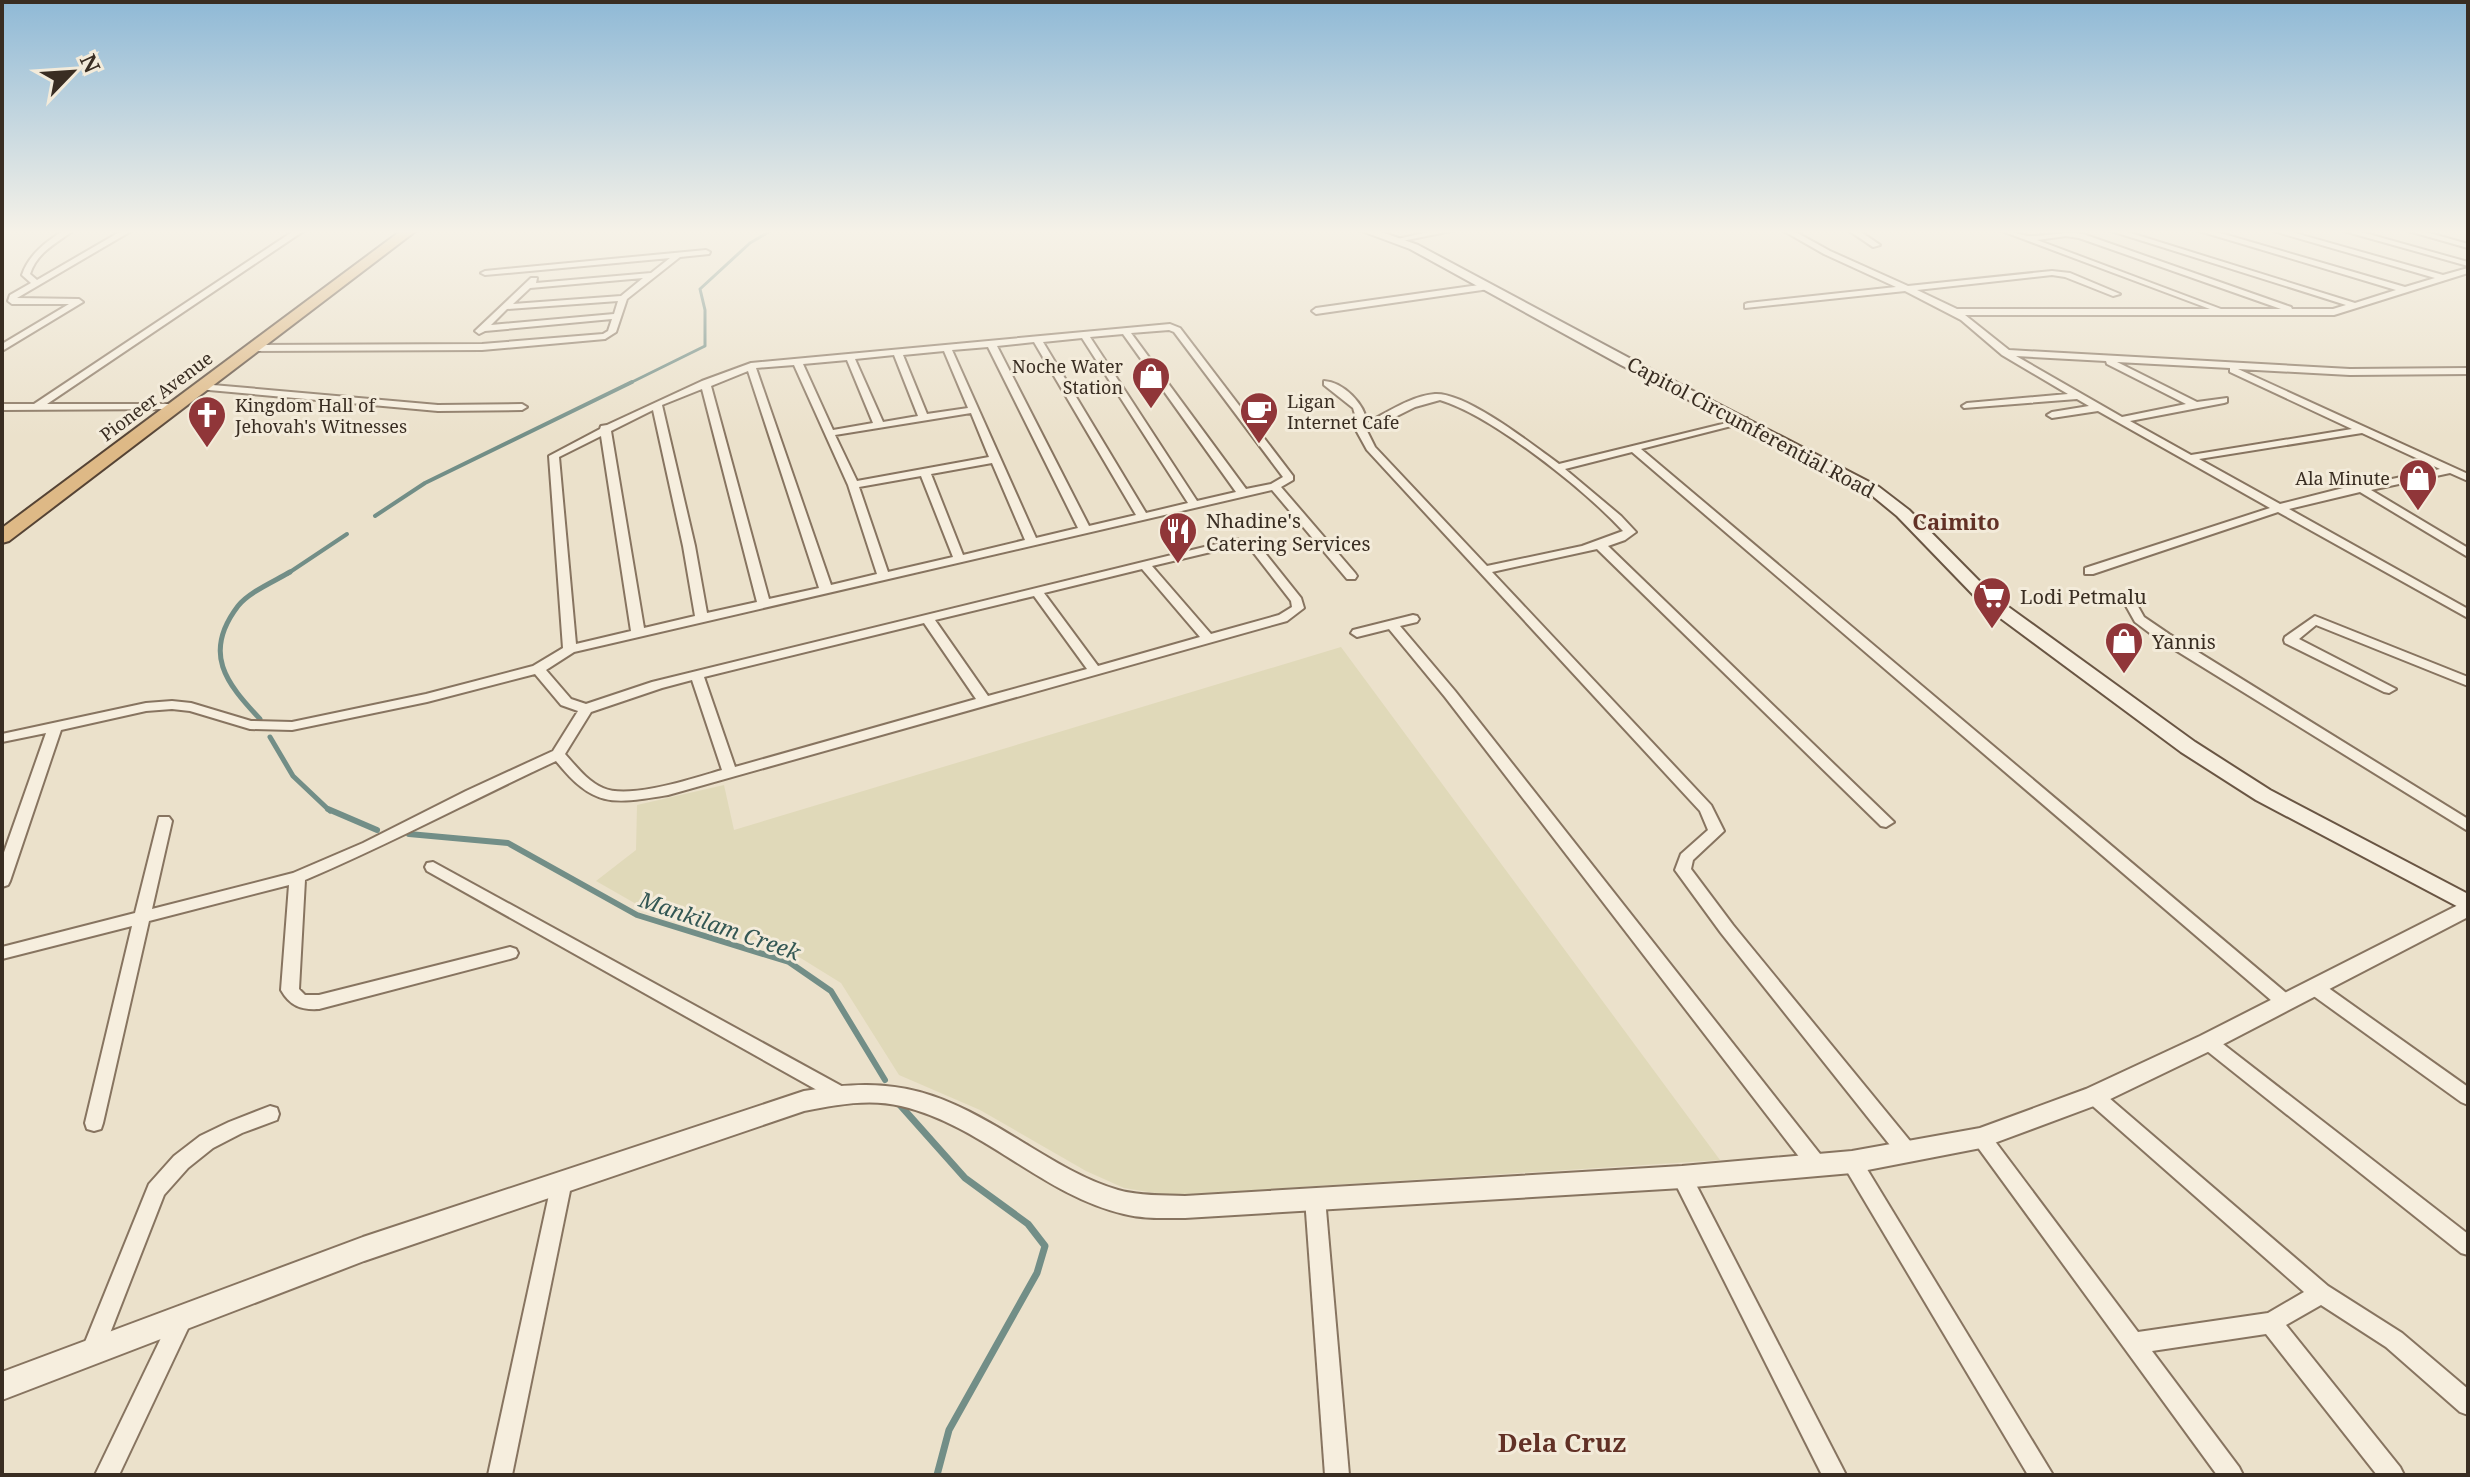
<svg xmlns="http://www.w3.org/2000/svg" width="2470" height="1477" viewBox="0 0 2470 1477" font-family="'Noto Serif',serif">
  <rect width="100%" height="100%" fill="#ebe1cb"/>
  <!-- farmland -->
  <path fill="#e0d9b9" d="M 1341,647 L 1720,1160 L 1193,1194 L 1161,1194 L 1124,1188 L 1086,1171 L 980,1110 L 899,1075 L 841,983 L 799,957 L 645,909 L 596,881 L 636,850 L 637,805 L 724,785 L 734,830 Z"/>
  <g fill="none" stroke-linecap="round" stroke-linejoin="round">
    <!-- stream-far4 -->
    <path stroke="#728e87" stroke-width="3" d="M 628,384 L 705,346 L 705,310 L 700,289 L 750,243 L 772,230"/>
    <!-- stream-far3 -->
    <g stroke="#728e87" stroke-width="4">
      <path d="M 375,516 L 425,483 L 632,382"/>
      <path d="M 287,574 L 347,534"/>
    </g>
    <!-- stream-far2 -->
    <g stroke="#728e87" stroke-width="5">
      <path d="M 260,719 C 226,683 202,653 238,606 C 249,592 275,581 290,572"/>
      <path d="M 270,737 L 293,776 L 330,811"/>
    </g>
    <!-- stream-far1 -->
    <g stroke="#728e87" stroke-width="6">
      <path d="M 328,809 L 377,830"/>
      <path d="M 409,834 L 508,843 L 637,915 L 789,962 L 831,991 L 885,1080"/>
      <path d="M 898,1103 L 902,1107"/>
    </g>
    <!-- stream -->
    <path stroke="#728e87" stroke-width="7" d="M 900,1105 L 965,1178 L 1028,1224 L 1045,1246 L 1037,1273 L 949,1430 L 937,1475"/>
    <!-- minor casing -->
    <g stroke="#877460" stroke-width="4">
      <g id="minor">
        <path d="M 64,230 L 74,230 C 57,243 37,252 30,274 L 37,280 L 123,230 L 133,230 L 17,298 L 79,299 L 83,302 L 2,351 L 2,344 L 69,304 L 12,304 L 8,301 L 10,295 L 31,283 L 22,275 C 29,254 46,242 64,230 Z"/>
        <path d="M 295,230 L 305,230 L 47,404 L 175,404 L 178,405 L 178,409 L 2,410 L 2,404 L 34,404 Z"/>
        <path d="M 1437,230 L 1456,230 L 1397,242 L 1393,240 Z"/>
        <path d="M 1782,230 L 1792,230 L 1830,251 L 1908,286 L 2052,271 L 2070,273 L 2120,294 L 2113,296 L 2065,277 L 2052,275 L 1917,290 L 1957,309 L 2210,309 L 1999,230 C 2011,230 2020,236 2031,236 C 2049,236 2064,231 2083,234 L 2291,307 L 2292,309 L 2333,309 L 2346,305 L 2108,230 L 2121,230 L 2355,303 L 2396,290 L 2196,230 L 2210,230 L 2405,287 L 2435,278 L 2270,230 L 2284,230 L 2443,275 L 2468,268 L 2468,273 L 2334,315 L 1965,315 L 2009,350 L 2350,369 L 2468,368 L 2468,374 L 2350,375 L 2238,369 L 2468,474 L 2468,481 L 2450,473 L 2371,490 L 2468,548 L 2468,557 L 2360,492 L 2289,509 L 2468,609 L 2468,618 L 2278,512 L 2093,574 L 2085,574 L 2085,568 L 2270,508 L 2098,411 L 2052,418 L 2047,415 L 2052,412 L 2089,406 L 2077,399 L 1964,408 L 1962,406 L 1967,403 L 2068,394 L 2002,355 L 1961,320 L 1905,291 L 1745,308 L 1745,304 L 1748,303 L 1896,287 L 1824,254 ZM 2066,236 L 2079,238 L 2281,309 L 2221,309 L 2037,240 ZM 2016,356 L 2106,361 L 2107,364 L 2186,404 L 2122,417 ZM 2117,362 L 2230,368 L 2230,372 L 2352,429 L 2191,455 L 2130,421 L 2224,403 L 2227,402 L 2227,398 L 2197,402 ZM 2362,433 L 2440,469 L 2363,485 L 2359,484 L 2280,504 L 2199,459 Z"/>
        <path d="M 1848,230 L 1858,230 L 1880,245 L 1873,247 Z"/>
        <path d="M 2340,230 L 2354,230 L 2468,262 L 2468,266 Z"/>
        <path d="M 2405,230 L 2419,230 L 2468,244 L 2468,248 Z"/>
        <path d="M 706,250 L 710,252 L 709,254 L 680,257 L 627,299 L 616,332 L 605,339 L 482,350 L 252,351 L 247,348 L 252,345 L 482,344 L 603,334 L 608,331 L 612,319 L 485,331 L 479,334 L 475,331 L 531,278 L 537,278 L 536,283 L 651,273 L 670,258 L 485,275 L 481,273 L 485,271 ZM 643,278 L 621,296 L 513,304 L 530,288 ZM 618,301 L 614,314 L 491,325 L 507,309 Z"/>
        <path d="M 1486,284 L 1489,285 L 1489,289 L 1316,314 L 1312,311 L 1316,308 Z"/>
        <path d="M 1170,324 L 1180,328 L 1293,476 L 1293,480 L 1281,487 L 1355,573 L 1357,576 L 1355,579 L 1347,579 L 1272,490 L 574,652 L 546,670 L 571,699 L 586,704 L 652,682 L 1237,539 L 1261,548 L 1301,598 L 1304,608 L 1287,621 L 668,795 C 612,804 594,808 556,761 C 472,800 390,844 305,880 L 299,989 L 305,995 L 319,995 L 510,947 L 516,949 L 518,953 L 516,957 L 510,959 L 319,1009 C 301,1010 290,1006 281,990 L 289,885 L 149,921 L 103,1123 L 101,1129 L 94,1131 L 87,1129 L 85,1123 L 132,926 L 2,959 L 2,947 L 135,913 L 159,817 L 169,817 L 172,821 L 152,909 L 293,873 L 363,843 L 466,791 L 553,751 L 578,711 L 561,705 L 535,674 L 427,702 L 292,730 L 250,729 L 190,711 L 172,709 L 146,711 L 61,730 L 10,881 L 8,885 L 2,887 L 2,858 L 46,733 L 2,742 L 2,734 L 146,703 L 172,701 L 191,703 L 251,721 L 292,722 L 426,694 L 533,666 L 563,648 L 549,456 L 600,429 L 601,426 L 607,425 L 702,381 L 751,363 ZM 1169,330 L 1174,332 L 1283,477 L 1271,484 L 1246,489 L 1131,333 ZM 1123,334 L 1236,492 L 1197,501 L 1090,337 ZM 1082,338 L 1188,503 L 1146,513 L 1043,342 ZM 1034,342 L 1136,515 L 1089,526 L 997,346 ZM 988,347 L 1078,528 L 1036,538 L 952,350 ZM 944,351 L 968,408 L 927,414 L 903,355 ZM 894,355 L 918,416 L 883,422 L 855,359 ZM 847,360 L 873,423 L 833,430 L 803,364 ZM 794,365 L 848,485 L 877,574 L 831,585 L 756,368 ZM 748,371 L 819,588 L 769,599 L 711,386 ZM 702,389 L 757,602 L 707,613 L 695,546 L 662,405 ZM 653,410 L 683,546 L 695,616 L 644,628 L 611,431 ZM 971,413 L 989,457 L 857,481 L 835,435 ZM 601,436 L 631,631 L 576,644 L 559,457 ZM 992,463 L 1025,540 L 963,555 L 931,474 ZM 921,476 L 953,557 L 888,572 L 859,487 ZM 1236,546 L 1253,552 L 1291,601 L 1292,607 L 1279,615 L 1211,634 L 1152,566 ZM 1142,569 L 1200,637 L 1098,666 L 1044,593 ZM 1034,596 L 1087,669 L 988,696 L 935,620 ZM 924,623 L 976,699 L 735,767 L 704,677 ZM 692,680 L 722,770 C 694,778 629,800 603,788 C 587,781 576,766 565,754 L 591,712 L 662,688 Z"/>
        <path d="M 1324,381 C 1343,382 1365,404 1367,423 C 1388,412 1411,396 1435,394 C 1466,392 1533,445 1559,464 L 1747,418 L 1747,422 L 1641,449 L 2291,997 L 2294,1002 L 2291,1007 L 2285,1009 L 2279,1007 L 1632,452 L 1565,469 L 1621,516 L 1636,532 L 1625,540 L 1608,546 L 1894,822 L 1886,827 L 1881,826 L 1597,549 L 1492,572 L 1711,805 L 1724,831 L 1693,860 L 1691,869 L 1733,925 L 1915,1147 L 1918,1153 L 1915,1159 L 1908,1161 L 1901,1159 L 1721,933 L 1675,870 L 1681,854 L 1708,830 L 1700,811 L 1367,450 L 1356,430 L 1357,421 L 1353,408 L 1324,385 ZM 1440,400 C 1493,416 1585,490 1623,531 L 1582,546 L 1487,566 L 1375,447 L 1367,431 L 1415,407 Z"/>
        <path d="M 201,384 L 438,405 L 522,404 L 527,407 L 522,410 L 438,411 L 198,389 L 198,385 Z"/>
        <path d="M 2127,593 L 2131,594 L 2144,617 L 2169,634 L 2468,819 L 2468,831 L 2159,640 L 2135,622 L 2121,597 Z"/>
        <path d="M 1413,615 L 1417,616 L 1419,619 L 1417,622 L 1400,626 L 1455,691 L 1824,1159 L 1827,1165 L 1824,1171 L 1817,1173 L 1810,1171 L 1445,697 L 1389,629 L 1357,637 L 1351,633 L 1353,630 Z"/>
        <path d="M 2315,616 L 2468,677 L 2468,686 L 2316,625 L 2299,639 L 2396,689 L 2389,693 L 2384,692 L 2285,643 L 2284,640 L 2285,637 Z"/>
        <path d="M 433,862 L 847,1089 L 849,1094 L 847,1099 L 840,1102 L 833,1099 L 427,871 L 425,867 L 427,863 Z"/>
        <path d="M 2314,980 L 2320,982 L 2468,1087 L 2468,1105 L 2461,1102 L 2308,992 L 2305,987 L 2308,982 Z"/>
        <path d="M 2208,1035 L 2214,1037 L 2468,1234 L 2468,1255 L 2461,1253 L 2202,1047 L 2199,1042 L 2202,1037 Z"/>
        <path d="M 2094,1088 L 2101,1091 L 2328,1286 L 2402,1333 L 2468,1389 L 2468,1415 L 2460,1412 L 2386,1347 L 2321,1305 L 2286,1325 L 2400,1467 L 2404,1475 L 2377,1475 L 2266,1334 L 2152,1351 L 2239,1467 L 2243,1475 L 2217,1475 L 1971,1138 L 1974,1132 L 1981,1130 L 1988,1132 L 2138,1332 L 2268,1313 L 2304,1292 L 2087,1101 L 2085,1096 L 2087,1091 Z"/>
        <path d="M 270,1106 L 277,1108 L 279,1114 L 277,1120 L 242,1133 L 213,1148 L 188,1168 L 164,1195 L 100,1359 L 92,1363 L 84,1359 L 81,1352 L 149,1184 L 174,1156 L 200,1136 L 229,1122 Z"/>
        <path d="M 1852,1154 L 1859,1156 L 2053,1475 L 2028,1475 L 1845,1168 L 1842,1162 L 1845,1156 Z"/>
        <path d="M 1682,1168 L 1689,1171 L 1846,1475 L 1822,1475 L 1672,1177 L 1675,1171 Z"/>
        <path d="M 562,1172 L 569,1175 L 572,1181 L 512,1475 L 488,1475 L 552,1181 L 555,1175 Z"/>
        <path d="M 1315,1189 L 1322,1192 L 1325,1198 L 1349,1475 L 1325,1475 L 1305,1198 L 1308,1192 Z"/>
        <path d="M 182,1308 L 190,1311 L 193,1318 L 119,1475 L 95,1475 L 174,1311 Z"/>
      </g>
    </g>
    <!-- tertiary casing -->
    <g stroke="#877460" stroke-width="4">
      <path id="tertiary" d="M 2468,900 L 2468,917 L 2216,1048 L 2102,1103 L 1981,1148 L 1852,1173 L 1682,1188 L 1185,1218 C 1165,1218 1144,1219 1124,1214 C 1042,1195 983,1125 901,1106 C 869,1098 835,1105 804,1111 L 364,1261 L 2,1400 L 2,1372 L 363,1237 L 804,1091 C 900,1074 943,1093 1024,1143 C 1054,1161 1084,1180 1118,1190 C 1139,1196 1163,1195 1185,1196 L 1682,1166 L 1852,1151 L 1980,1128 L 2086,1089 L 2200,1036 Z"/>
    </g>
    <!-- secondary casing -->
    <g stroke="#695543" stroke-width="4">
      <path id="secondary" d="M 1359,230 L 1376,230 L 1418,245 L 1631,359 L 1879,487 L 1909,510 L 1996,598 L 2195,742 L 2270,790 L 2468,894 L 2468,912 L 2256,800 L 2181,752 L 1984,606 L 1897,516 L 1869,493 L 1621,365 L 1410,249 Z"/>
    </g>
    <!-- trunk casing -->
    <g stroke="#554334" stroke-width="4">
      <path id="trunk" d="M 402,230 L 417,230 L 9,541 L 2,543 L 2,528 Z"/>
    </g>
    <!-- minor -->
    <use href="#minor" fill="#f6eede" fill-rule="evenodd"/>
    <!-- tertiary -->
    <use href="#tertiary" fill="#f6eede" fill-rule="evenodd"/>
    <!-- secondary -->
    <use href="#secondary" fill="#f6eede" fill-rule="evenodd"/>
    <!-- trunk -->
    <use href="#trunk" fill="#deb986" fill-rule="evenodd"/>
  </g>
  <!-- sky -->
  <linearGradient id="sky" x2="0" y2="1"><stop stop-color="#8fb9d6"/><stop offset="0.53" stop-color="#f6f2e8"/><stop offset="1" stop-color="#f6f2e8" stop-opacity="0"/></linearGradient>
  <rect width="2470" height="437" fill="url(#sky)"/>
  <!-- icons -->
  <defs>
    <g id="shop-pin" transform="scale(2)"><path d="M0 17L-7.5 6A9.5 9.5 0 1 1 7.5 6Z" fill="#903639" stroke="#f3ebda"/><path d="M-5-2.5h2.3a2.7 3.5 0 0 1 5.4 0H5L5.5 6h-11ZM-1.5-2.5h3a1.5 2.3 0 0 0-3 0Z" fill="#fff"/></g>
    <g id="cafe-pin" transform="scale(2)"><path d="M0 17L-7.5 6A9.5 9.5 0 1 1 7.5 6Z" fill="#903639" stroke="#f3ebda"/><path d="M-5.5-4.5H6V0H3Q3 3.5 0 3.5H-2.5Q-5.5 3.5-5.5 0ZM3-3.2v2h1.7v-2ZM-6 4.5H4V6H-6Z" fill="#fff"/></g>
    <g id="church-pin" transform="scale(2)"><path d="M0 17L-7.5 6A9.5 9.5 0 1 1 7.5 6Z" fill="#903639" stroke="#f3ebda"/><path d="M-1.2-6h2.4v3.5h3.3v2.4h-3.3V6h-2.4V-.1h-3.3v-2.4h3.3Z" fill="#fff"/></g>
    <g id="restaurant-pin" transform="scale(2)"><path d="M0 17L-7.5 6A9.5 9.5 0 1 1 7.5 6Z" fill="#903639" stroke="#f3ebda"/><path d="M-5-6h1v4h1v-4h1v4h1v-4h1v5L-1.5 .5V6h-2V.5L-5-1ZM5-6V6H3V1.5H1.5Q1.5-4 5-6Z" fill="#fff"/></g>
    <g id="supermarket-pin" transform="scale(2)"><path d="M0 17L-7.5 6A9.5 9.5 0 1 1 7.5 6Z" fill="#903639" stroke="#f3ebda"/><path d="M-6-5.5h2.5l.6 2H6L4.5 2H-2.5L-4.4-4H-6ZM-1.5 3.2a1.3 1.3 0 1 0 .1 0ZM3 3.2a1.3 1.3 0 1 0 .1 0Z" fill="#fff"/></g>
  </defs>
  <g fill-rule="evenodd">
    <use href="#shop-pin" x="1151" y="376"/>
    <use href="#cafe-pin" x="1259" y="411"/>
    <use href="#church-pin" x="207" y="415"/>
    <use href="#shop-pin" x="2418" y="478"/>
    <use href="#restaurant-pin" x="1178" y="531"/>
    <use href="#supermarket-pin" x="1992" y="596"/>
    <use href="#shop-pin" x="2124" y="641"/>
  </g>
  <g text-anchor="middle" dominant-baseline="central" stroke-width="6" stroke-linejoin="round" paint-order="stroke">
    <!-- far-poi labels -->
    <g font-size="18" fill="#392d22" stroke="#f3ebda" text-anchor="end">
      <text x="1123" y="366">Noche Water<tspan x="1123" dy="21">Station</tspan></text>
      <text x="1287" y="401" text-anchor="start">Ligan<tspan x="1287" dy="21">Internet Cafe</tspan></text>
      <text x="235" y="405" text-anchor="start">Kingdom Hall of<tspan x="235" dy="21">Jehovah's Witnesses</tspan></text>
      <text x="2390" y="478">Ala Minute</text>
    </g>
    <!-- far-street labels -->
    <g font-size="18" fill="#392d22" stroke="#f3ebda">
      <text transform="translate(156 396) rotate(-37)">Pioneer Avenue</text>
    </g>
    <!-- street labels -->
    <g font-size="20" fill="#392d22" stroke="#f3ebda">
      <text transform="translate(1751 427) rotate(28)">Capitol Circumferential Road</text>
    </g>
    <!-- poi labels -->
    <g font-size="20" fill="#392d22" stroke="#f3ebda" text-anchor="start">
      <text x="1206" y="520">Nhadine's<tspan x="1206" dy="23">Catering Services</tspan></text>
      <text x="2020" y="596">Lodi Petmalu</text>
      <text x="2152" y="641">Yannis</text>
    </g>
    <!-- neighbourhood labels -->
    <g font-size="22" font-weight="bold" fill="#623126" stroke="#f3ebda">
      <text x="1956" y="521">Caimito</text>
    </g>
    <!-- water labels -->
    <g font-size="22" font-style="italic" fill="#335754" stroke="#f3ebda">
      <text transform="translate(720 925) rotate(19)">Mankilam Creek</text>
    </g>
    <!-- near-neighbourhood labels -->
    <g font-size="26" font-weight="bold" fill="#623126" stroke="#f3ebda">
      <text x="1562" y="1442">Dela Cruz</text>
    </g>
  </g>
  <!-- border -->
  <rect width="2470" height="1477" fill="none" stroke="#392d22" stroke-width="8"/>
  <!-- north arrow -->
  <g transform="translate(72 72) rotate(65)" stroke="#f3ebda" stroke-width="6" paint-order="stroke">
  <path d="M0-6L14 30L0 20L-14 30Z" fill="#392d22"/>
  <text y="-12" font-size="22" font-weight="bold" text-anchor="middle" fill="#392d22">N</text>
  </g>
</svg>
